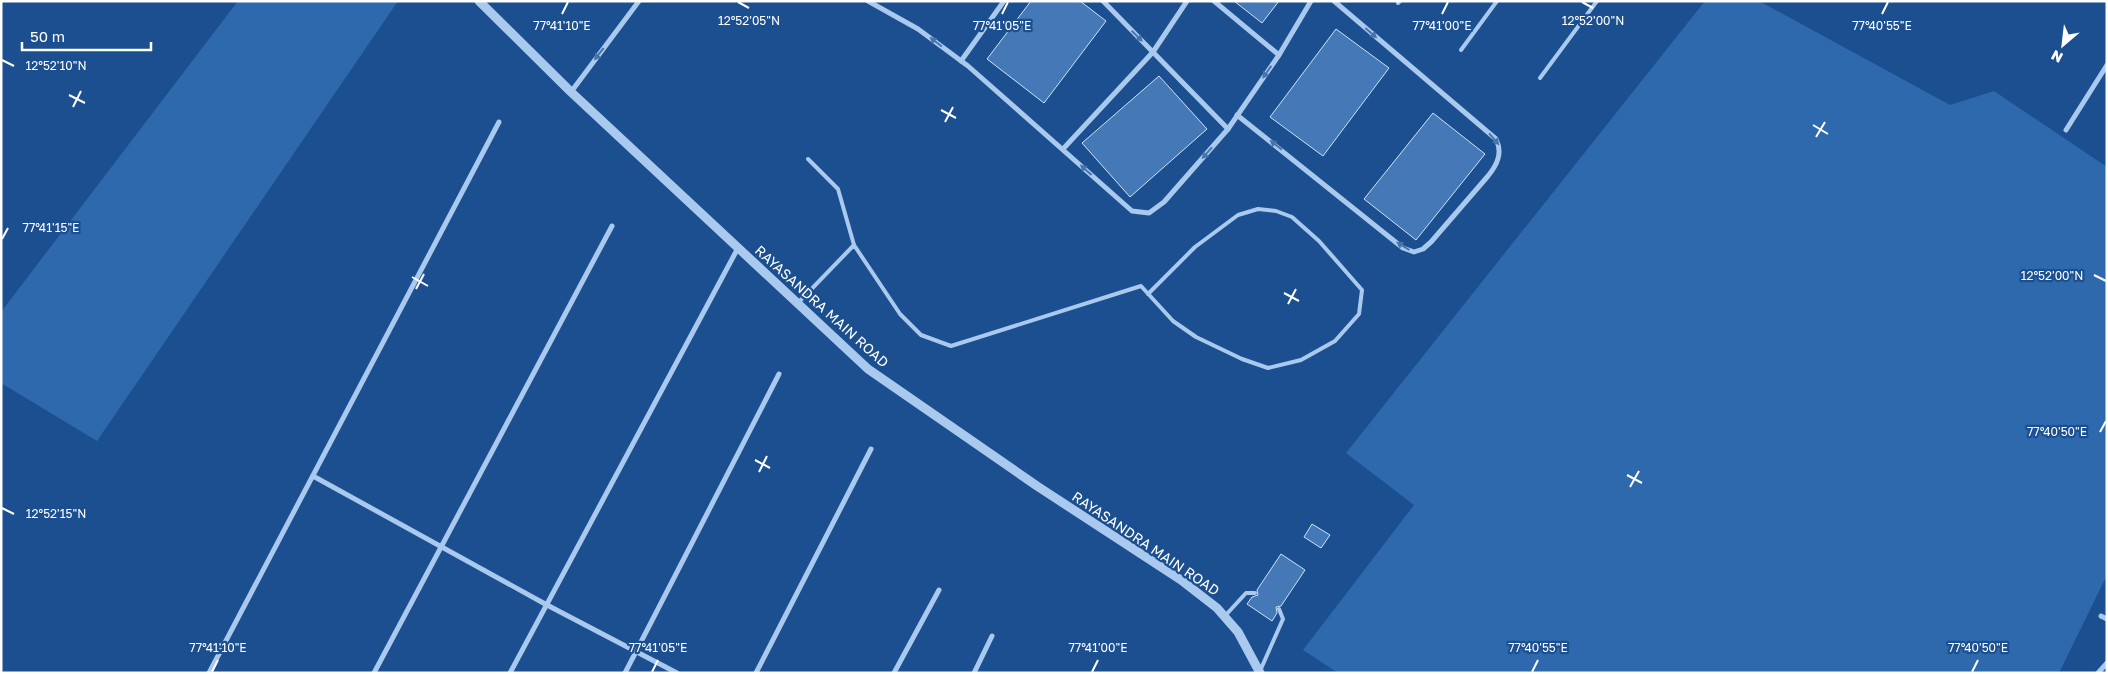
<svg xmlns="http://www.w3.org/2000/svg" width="2108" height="674" viewBox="0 0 2108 674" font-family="'Golos Text',sans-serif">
  <rect width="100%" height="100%" fill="#1b4f8f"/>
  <!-- green -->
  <g fill="#2e69ad">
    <path d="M 238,1 L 398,1 L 97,441 L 1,383 L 1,312 Z"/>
    <path d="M 1705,1 L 1759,1 L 1950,105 L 1994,91 L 2107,167 L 2107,575 L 2059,673 L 1338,673 L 1303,650 L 1414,505 L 1346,453 Z"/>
  </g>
  <!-- building -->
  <g fill="#4478b7" stroke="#cfe3fa">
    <path d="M 1031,1 L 1080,1 L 1106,21 L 1044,103 L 987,59 Z"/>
    <path d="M 1234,1 L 1279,1 L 1262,23 Z"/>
    <path d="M 1336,29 L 1389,68 L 1323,156 L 1270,117 Z"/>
    <path d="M 1159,76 L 1207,129 L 1130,197 L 1082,143 Z"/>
    <path d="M 1433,113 L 1485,154 L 1416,240 L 1364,199 Z"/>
    <path d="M 1312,524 L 1330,535 L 1321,548 L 1304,537 Z"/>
    <path d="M 1281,554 L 1305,570 L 1281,606 L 1276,607 L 1277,613 L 1272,621 L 1247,604 L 1252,597 L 1258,595 L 1257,590 Z"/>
  </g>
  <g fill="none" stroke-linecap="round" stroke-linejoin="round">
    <!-- service -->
    <g stroke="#a9c9ee" stroke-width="4">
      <path d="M 1398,3 L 1400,1"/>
      <path d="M 1461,50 L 1497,1"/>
      <path d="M 1540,78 L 1597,1"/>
      <path d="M 808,159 L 838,189 L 854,245"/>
      <path d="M 797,304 L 854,245 L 900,314 L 921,335 L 951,346 L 1141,286 L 1173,321 L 1196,337 L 1242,359 L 1268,368 L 1301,360 L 1335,341 L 1359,314 L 1362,290 L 1319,241 L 1292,217 L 1276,211 L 1258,209 L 1238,215 L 1195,247 L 1148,294"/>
      <path d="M 1224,617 L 1246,593 L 1255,593"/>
      <path d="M 1260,671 L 1283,619 L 1279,609"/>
    </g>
    <!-- minor -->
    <g stroke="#a9c9ee" stroke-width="5">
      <path d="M 868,1 L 918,29 L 968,66 L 1132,211 L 1149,213 L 1164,202 L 1228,129 L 1279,55 L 1311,1"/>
      <path d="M 1103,1 L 1228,129"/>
      <path d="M 1214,1 L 1279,55"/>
      <path d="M 961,61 L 1004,1"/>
      <path d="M 571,92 L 639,1"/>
      <path d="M 1237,115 L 1403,248 L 1414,252 L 1423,249 L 1431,242 L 1488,176 C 1497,165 1503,153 1496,139 L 1334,1"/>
      <path d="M 2066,130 L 2107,65"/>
      <path d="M 1063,149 L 1153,52 L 1187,1"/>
      <path d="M 313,476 L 547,605 L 677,673"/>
      <path d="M 2101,616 L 2107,619"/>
      <path d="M 209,673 L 499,122"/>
      <path d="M 374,673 L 612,226"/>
      <path d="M 510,673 L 738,248"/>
      <path d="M 625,673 L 779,374"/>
      <path d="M 756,673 L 871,449"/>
      <path d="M 894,673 L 939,590"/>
      <path d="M 974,673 L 992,636"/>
      <path d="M 2098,673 L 2107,663"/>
    </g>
    <!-- tertiary -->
    <path stroke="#a9c9ee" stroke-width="9" d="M 479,1 L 571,92 L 868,369 L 1037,486 L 1181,580 L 1217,608 L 1238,632 L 1260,673"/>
  </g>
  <!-- one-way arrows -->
  <defs><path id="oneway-solid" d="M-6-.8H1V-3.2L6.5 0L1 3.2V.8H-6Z" transform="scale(1.25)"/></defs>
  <g fill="#4674ac">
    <use href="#oneway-solid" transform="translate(1371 33) rotate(41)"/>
    <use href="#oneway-solid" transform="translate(1137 36) rotate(45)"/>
    <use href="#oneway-solid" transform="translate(936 42) rotate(-143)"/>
    <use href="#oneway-solid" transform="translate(599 54) rotate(128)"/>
    <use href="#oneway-solid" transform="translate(1267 72) rotate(125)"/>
    <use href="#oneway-solid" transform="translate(1494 139) rotate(49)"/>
    <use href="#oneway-solid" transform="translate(1276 145) rotate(-142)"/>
    <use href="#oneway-solid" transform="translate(1207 153) rotate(132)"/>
    <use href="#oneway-solid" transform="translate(1086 170) rotate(-138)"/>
    <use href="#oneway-solid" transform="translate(1403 246) rotate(-148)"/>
  </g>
  <!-- ticks -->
  <path fill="none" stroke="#fff" stroke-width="2" d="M 738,2 L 749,8M 1582,2 L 1593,8M 562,14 L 568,2M 1002,14 L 1008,2M 1442,14 L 1448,2M 1882,14 L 1888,2M 2,60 L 14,66M 69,95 L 85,103M 73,107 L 81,91M 941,110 L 956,118M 945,122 L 953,107M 1813,125 L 1828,134M 1816,137 L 1825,122M 2,239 L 8,228M 2094,275 L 2106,281M 412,277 L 428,286M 416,289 L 424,274M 1284,293 L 1299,301M 1288,304 L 1296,289M 2100,432 L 2106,421M 755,460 L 770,468M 759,472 L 767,456M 1627,475 L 1642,483M 1630,487 L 1639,471M 2,508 L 14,514M 212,672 L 218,660M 652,672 L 658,660M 1092,672 L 1098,660M 1532,672 L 1538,660M 1972,672 L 1978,660"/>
  <g text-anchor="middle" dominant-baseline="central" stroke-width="4.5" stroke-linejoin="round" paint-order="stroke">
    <!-- street labels -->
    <g font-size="14" fill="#fff" stroke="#1b4f8f">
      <text transform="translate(822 306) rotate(42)">RAYASANDRA MAIN ROAD</text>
      <text transform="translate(1146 543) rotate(34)">RAYASANDRA MAIN ROAD</text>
    </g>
  </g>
  <g font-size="12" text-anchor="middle" fill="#fff" stroke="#1b4f8f" stroke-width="4.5" stroke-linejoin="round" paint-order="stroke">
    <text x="749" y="25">12°52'05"N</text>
    <text x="1593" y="25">12°52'00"N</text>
    <text x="562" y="30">77°41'10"E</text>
    <text x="1002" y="30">77°41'05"E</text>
    <text x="1882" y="30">77°40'55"E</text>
    <text x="1442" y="30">77°41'00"E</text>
    <text x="56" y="70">12°52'10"N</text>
    <text x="51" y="232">77°41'15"E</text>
    <text x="2052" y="280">12°52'00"N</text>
    <text x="2057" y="436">77°40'50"E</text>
    <text x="56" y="518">12°52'15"N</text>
    <text x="218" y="652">77°41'10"E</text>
    <text x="658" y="652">77°41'05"E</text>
    <text x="1098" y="652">77°41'00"E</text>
    <text x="1538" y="652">77°40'55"E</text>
    <text x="1978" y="652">77°40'50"E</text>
  </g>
  <!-- border -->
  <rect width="2108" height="674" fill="none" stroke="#ffffff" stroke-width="5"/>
  <!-- north arrow -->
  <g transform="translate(2063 45) rotate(208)" stroke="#1b4f8f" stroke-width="4" paint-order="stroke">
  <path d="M0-4L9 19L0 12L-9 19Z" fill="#ffffff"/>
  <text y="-8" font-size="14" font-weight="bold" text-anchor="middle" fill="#ffffff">N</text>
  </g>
  <!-- scale -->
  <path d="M22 42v8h129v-8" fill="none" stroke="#ffffff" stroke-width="2.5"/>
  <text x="30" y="42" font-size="15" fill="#ffffff" stroke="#1b4f8f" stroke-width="4" paint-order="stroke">50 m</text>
</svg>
